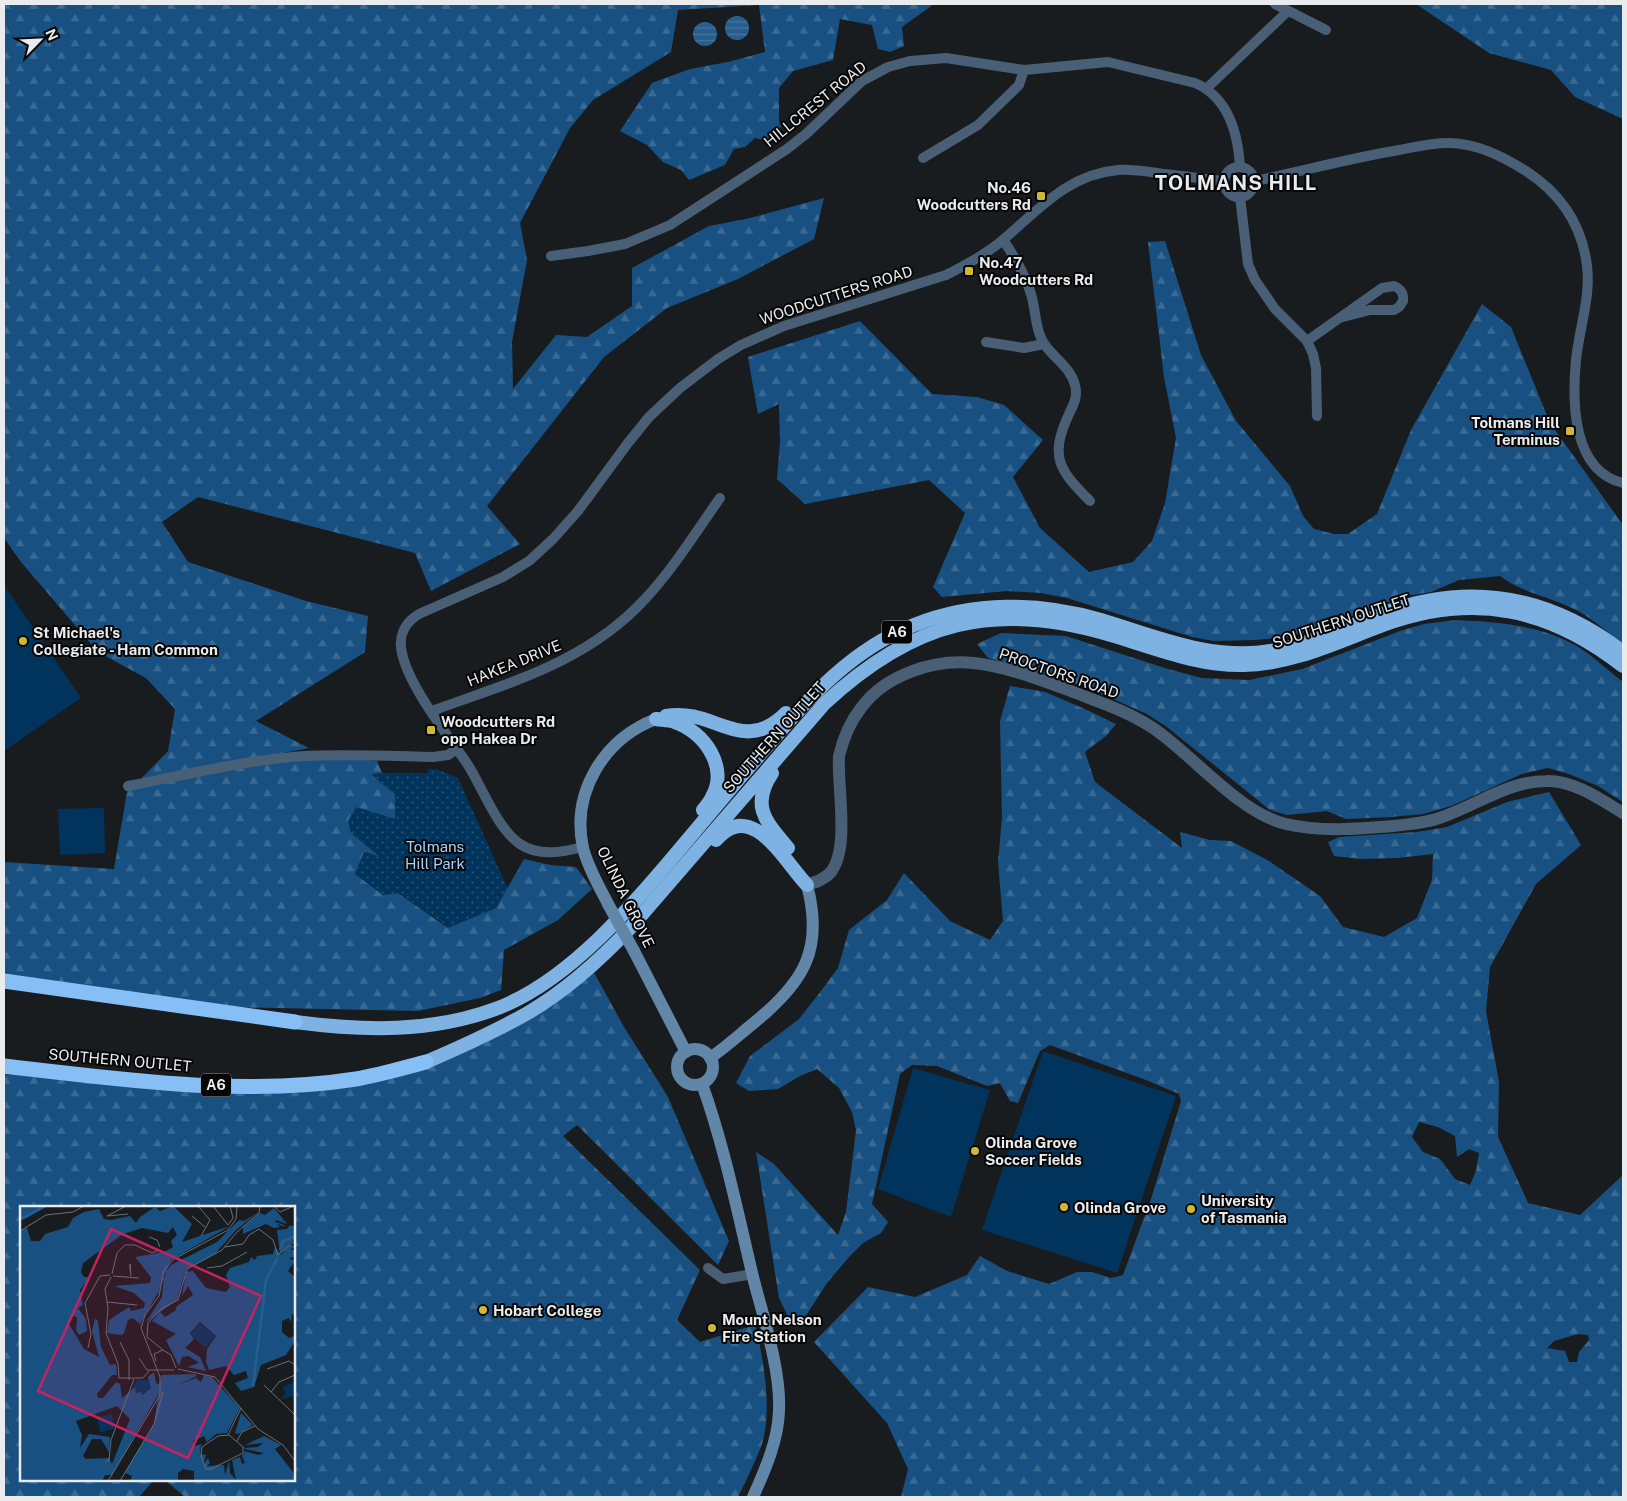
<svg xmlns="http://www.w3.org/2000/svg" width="1627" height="1501" viewBox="0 0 1627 1501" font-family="'Public Sans',sans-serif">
  <defs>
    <pattern id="grass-dots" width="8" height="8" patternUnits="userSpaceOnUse" patternTransform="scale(1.25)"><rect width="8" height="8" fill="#00345c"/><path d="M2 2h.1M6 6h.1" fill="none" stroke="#255274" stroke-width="1.8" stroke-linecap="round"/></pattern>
    <pattern id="forest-firs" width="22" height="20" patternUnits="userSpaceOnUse" patternTransform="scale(1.25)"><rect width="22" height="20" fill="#185181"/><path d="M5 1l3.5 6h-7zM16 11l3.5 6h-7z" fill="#3a6a93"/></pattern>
    <pattern id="water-rules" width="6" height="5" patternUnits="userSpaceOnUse" patternTransform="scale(1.25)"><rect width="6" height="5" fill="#265e8e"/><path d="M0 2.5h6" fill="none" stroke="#46759e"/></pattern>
  </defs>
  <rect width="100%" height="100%" fill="#191c1e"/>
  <!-- grass -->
  <path fill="url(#grass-dots)" d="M 427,769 L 436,769 L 458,778 L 508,889 L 496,908 L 449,928 L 399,893 L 383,895 L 355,874 L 364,852 L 378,855 L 351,833 L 347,821 L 356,807 L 395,819 L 395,794 L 381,783 L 372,773 L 428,773 Z"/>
  <!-- forest -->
  <g fill="url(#forest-firs)" fill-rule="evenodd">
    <path d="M 4,4 L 934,4 L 902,27 L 904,46 L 890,52 L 878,49 L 872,25 L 840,19 L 833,60 L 793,71 L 779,88 L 779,122 L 781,127 L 768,141 L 755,138 L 745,147 L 734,149 L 725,165 L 689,180 L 681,170 L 663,162 L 647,145 L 620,131 L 652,83 L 690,69 L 728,62 L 765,52 L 759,5 L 678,10 L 671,52 L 593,100 L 570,128 L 520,223 L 527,260 L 512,342 L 513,389 L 556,335 L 587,337 L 632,306 L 632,268 L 709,226 L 746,219 L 824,198 L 814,239 L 738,279 L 667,308 L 604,357 L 487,506 L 520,544 L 431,591 L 415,553 L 198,497 L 162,522 L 188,562 L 306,601 L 368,616 L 365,652 L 256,721 L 309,748 L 140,780 L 168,751 L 175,709 L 146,678 L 98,652 L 21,562 L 4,538 Z"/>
    <path d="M 1416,4 L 1623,4 L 1623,119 L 1575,97 L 1551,70 L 1489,53 Z"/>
    <path d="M 1165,241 L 1201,355 L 1236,421 L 1290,486 L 1303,516 L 1314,529 L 1334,534 L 1348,534 L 1377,514 L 1411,430 L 1482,304 L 1511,327 L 1550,423 L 1623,525 L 1623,644 C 1606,631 1591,617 1572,608 C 1547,596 1523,593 1500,576 L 1459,580 L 1431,592 L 1406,596 L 1379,605 L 1318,629 L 1288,637 L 1254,640 L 1214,641 L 1192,637 L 1067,598 L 1041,593 L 1007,591 L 942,597 L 933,587 L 965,513 L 929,480 L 805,504 L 777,479 L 780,442 L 779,404 L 758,414 L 748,357 L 860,321 L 932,394 L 977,397 L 1004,405 L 1043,440 L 1013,477 L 1040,528 L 1089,572 L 1133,562 L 1152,541 L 1165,503 L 1176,438 L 1164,377 L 1148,242 Z"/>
    <path d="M 1456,620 C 1498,622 1543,625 1580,648 C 1595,658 1609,671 1623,682 L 1623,802 L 1598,786 L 1569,774 L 1548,768 L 1522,774 L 1451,806 L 1423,814 L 1391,817 L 1346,819 L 1327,811 L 1287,815 L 1270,810 L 1167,727 L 1147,714 L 1081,685 L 988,658 L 977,644 L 1001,633 L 1066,636 L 1168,669 L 1202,678 L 1249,680 L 1302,669 L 1400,631 L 1424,624 Z"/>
    <path d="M 1010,686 L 1045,692 L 1085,709 L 1116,724 L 1107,735 L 1085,752 L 1095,782 L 1182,848 L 1180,832 L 1210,840 L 1231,841 L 1269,861 L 1320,896 L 1343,927 L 1384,937 L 1417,918 L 1432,880 L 1433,854 L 1397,858 L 1361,859 L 1334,856 L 1328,842 L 1339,837 L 1417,832 L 1447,827 L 1507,802 L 1549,792 L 1581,845 L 1536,884 L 1490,967 L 1486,1011 L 1499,1082 L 1498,1137 L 1528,1203 L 1580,1215 L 1623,1175 L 1623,1497 L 901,1497 L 908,1469 L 887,1423 L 814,1342 L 868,1287 L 915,1297 L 967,1275 L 980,1256 L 1007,1271 L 1049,1284 L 1077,1272 L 1092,1272 L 1111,1278 L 1123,1275 L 1151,1199 L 1181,1101 L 1179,1094 L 1146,1080 L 1050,1045 L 1040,1051 L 1018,1103 L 1010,1101 L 1000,1083 L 987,1086 L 937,1066 L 912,1065 L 900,1074 L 872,1204 L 888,1222 L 881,1233 L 863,1243 L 849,1257 L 827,1283 L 805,1317 L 793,1327 L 779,1298 L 756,1152 L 774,1164 L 838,1235 L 846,1212 L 856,1130 L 852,1112 L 839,1088 L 817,1069 L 800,1076 L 778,1089 L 749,1091 L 736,1083 L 750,1056 L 799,1019 L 818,995 L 838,968 L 849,930 L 887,900 L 904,873 L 950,921 L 990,940 L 1003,921 L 998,862 L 1002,817 L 1000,721 ZM 1419,1122 L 1438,1127 L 1455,1136 L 1457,1157 L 1469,1149 L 1479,1153 L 1476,1171 L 1470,1185 L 1455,1179 L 1440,1159 L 1423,1152 L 1412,1137 ZM 1578,1334 L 1588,1335 L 1589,1340 L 1579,1352 L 1577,1362 L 1569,1362 L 1565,1351 L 1547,1348 L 1554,1341 Z"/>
    <path d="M 320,756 L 377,761 L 382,773 L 372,774 L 381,783 L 395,794 L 395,819 L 356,807 L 348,821 L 351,833 L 379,856 L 364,852 L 355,874 L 383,895 L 398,893 L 448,928 L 496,908 L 524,859 L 550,865 L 576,867 L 592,889 L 558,920 L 504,950 L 501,990 L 480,998 L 418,1011 L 176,1006 L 4,981 L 4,862 L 114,869 L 128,786 Z"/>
    <path d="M 591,967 L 624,1027 L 668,1097 L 729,1241 L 718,1265 L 577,1125 L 563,1136 L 700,1270 L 677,1320 L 700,1342 L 755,1325 C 764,1360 773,1413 761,1447 C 754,1464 746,1481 738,1497 L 185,1497 L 165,1480 L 294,1480 L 294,1207 L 21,1207 L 21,1480 L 154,1480 L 139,1497 L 4,1497 L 4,1066 L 159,1083 L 355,1079 L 478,1040 Z"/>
  </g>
  <!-- garden -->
  <g fill="#00345c">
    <path d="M 4,585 L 81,698 L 4,751 Z"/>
    <path d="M 104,808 L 105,853 L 60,855 L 58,809 Z"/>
    <path d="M 1043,1051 L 1176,1096 L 1117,1273 L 982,1230 Z"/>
    <path d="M 913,1068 L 990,1090 L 951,1217 L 878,1189 Z"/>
  </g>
  <!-- water -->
  <g fill="url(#water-rules)">
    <circle cx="737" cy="28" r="12"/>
    <circle cx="705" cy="34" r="12"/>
  </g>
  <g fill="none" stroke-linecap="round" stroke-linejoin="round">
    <!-- minor -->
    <g stroke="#495f75" stroke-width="10">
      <path d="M 1275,4 L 1326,30"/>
      <path d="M 1207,88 L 1288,11"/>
      <path d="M 923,158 L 978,125 L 1019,85 L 1024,70"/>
      <circle cx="1239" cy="182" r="15"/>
      <path d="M 1255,181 C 1303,171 1351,158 1399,150 C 1415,147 1432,143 1448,143 C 1476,143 1502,156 1526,171 C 1560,193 1582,224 1587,266 C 1591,297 1579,329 1576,360 C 1572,401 1572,471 1623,483"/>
      <path d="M 1240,197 L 1248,264 L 1255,280 L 1275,309 L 1307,341 L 1313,354 L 1316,368 L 1317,416"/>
      <path d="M 1003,240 C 1015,257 1025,274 1031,294 C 1036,310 1035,331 1045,345 C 1054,358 1071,368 1075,385 C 1078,396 1074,404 1069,414 C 1049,457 1059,470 1090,501"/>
      <path d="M 551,256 L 588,251 L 625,244 L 670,225 L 787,149 L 806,134 L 862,81 L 888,67 L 910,61 L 946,58 L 1024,70 L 1108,62 L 1195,83 C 1228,97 1238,133 1240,167"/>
      <path d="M 1307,341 L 1382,288 L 1394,286 C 1401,289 1404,293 1403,301 L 1399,307 L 1394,310 L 1370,310 L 1343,317"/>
      <path d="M 986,342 L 1024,348 L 1044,344"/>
      <path d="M 432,711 C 510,682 586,663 645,599 C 673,569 696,532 720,498"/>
      <path d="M 128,786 C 186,775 244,760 304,756 C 346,754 390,756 433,757 L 448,755 L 457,749"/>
      <path d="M 583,847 C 563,852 539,857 520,844 C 497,828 483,789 468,765 C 448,735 409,687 402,653 C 398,637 404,623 419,614 L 503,577 L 529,561 L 553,539 L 578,511 L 628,443 L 649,417 L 680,388 L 718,359 L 741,345 L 784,326 L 946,275 C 966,265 987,254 1004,239 C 1039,209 1069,174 1118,170 C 1134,169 1149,172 1164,174 C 1184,176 1204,179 1224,181"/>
      <path d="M 708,1268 L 723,1279 L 753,1274"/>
    </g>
    <!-- tertiary -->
    <path stroke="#495f75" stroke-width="12" d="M 807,885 C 816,882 825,879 831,872 C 850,847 837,787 839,756 C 843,739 850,722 861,708 C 885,675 933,659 973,663 C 1006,666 1044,681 1076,693 C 1102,703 1129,712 1153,728 C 1193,755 1239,813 1286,824 C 1320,832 1358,829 1393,826 C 1410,824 1428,823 1445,816 C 1478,804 1510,781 1546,781 C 1573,780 1600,799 1623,813"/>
    <!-- secondary -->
    <g stroke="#6286a8" stroke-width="12">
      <path d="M 608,904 C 599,886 588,868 583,848 C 571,792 604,739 656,719"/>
      <path d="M 634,951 L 686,1052"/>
      <circle cx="695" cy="1067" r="18"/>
      <path d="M 710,1058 C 726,1047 740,1034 755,1022 C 804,982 824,949 807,885"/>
      <path d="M 702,1084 C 725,1148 738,1215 754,1281 C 764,1319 781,1372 779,1411 C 778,1441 765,1470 753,1497"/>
    </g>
    <!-- trunk -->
    <g stroke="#7eb2e3" stroke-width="14">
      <path d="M 666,716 C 715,707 742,757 786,713"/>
      <path d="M 656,719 C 662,720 669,720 675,722 C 704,732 729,767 712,797 C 710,802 706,806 703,810"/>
      <path d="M 772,773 C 750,806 766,822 788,848"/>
      <path d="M 716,840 C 752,798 784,861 807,885"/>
      <path d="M 295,1022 C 364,1031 432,1033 498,1008 C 573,979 639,898 690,837 C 716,806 742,775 769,744 C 810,696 854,648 914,625 C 974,601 1039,602 1101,620 C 1157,637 1212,661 1271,651 C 1311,644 1349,626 1387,612 C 1474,581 1551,597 1623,652"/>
      <path d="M 426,1062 C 461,1047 494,1032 526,1014 C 566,991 601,959 632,926 L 824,704 C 913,621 994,600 1111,635 C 1155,648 1197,666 1244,665 C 1293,664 1337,642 1383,625 C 1473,592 1549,608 1623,666"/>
    </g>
    <!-- motorway -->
    <g stroke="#86bff5" stroke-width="15">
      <path d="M 4,981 L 295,1022"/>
      <path d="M 4,1066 C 118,1079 242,1097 356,1079 C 380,1075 403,1068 426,1062"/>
    </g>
    <!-- secondary-bridge -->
    <path stroke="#6286a8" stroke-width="12" d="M 608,904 L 634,951"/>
  </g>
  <!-- markers -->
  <g fill="#d0b736" stroke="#060607" stroke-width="2">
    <rect x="1036" y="191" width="10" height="10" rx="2.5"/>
    <rect x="964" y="266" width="10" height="10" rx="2.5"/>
    <rect x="1565" y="426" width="10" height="10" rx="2.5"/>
    <circle cx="23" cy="641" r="5"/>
    <rect x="426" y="725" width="10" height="10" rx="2.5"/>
    <circle cx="975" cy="1151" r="5"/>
    <circle cx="1064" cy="1207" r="5"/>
    <circle cx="1191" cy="1209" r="5"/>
    <circle cx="483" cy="1310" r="5"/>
    <circle cx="712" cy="1328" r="5"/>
  </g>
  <g text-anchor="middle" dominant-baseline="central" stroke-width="4" stroke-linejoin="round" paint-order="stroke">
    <!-- shield labels -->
    <g fill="#060607" stroke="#a5a6a8" stroke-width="1">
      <rect x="882" y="620.5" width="30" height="23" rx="4"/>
      <rect x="201" y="1073.5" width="30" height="23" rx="4"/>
    </g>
    <g font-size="14" font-weight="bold" fill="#e9ebed">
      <text x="897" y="632">A6</text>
      <text x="216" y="1085">A6</text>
    </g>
    <!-- street labels -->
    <g font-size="15" fill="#e9ebed" stroke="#060607">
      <text transform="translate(815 104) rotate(-39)">HILLCREST ROAD</text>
      <text transform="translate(836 295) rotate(-18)">WOODCUTTERS ROAD</text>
      <text transform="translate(1341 621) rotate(-18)">SOUTHERN OUTLET</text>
      <text transform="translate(514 663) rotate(-22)">HAKEA DRIVE</text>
      <text transform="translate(1059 673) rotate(19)">PROCTORS ROAD</text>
      <text transform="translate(774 737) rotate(-48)">SOUTHERN OUTLET</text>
      <text transform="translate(626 897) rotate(64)">OLINDA GROVE</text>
      <text transform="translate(120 1060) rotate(5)">SOUTHERN OUTLET</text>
    </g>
    <!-- poi labels -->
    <g font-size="15" font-weight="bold" fill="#e9ebed" stroke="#060607" text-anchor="start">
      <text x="1031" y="187" text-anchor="end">No.46<tspan x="1031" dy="17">Woodcutters Rd</tspan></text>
      <text x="979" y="262">No.47<tspan x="979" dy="17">Woodcutters Rd</tspan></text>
      <text x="1560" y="422" text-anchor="end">Tolmans Hill<tspan x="1560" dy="17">Terminus</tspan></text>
      <text x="33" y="632">St Michael's<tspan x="33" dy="17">Collegiate - Ham Common</tspan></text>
      <text x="441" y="721">Woodcutters Rd<tspan x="441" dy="17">opp Hakea Dr</tspan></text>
      <text x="985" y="1142">Olinda Grove<tspan x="985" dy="17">Soccer Fields</tspan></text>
      <text x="1201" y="1200">University<tspan x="1201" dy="17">of Tasmania</tspan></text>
      <text x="1074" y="1207">Olinda Grove</text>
      <text x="493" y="1310">Hobart College</text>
      <text x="722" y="1319">Mount Nelson<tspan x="722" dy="17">Fire Station</tspan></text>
    </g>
    <!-- park labels -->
    <g font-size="15" fill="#a3d0fb" stroke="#060607">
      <text x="435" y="846">Tolmans<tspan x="435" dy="17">Hill Park</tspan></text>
    </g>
    <!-- district labels -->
    <g font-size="20" font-weight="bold" letter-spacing="1" fill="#e9ebed" stroke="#060607">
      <text x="1236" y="183">TOLMANS HILL</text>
    </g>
  </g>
  <!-- overview -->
  <g transform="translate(20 1206)">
    <rect width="275" height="275" fill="#191c1e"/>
    <path d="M 117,174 L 130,174 L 131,182 L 121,189 L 116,187 L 117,183 L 112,183 ZM 274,176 L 275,190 L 260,193 L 266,188 L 263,181 Z" fill="#00345c"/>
    <path d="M 0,0 L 28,0 L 3,14 L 0,13 ZM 153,0 L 172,18 L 162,36 L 210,20 L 151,54 L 139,85 L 120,118 L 113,112 L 108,114 L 104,127 L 101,129 L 87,127 L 89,114 L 109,101 L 111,105 L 124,102 L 125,97 L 114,87 L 94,80 L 130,77 L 131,71 L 115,51 L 144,46 L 153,41 L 151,35 L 157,29 L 153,21 L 148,27 L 122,22 L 103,28 L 63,57 L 61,66 L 64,71 L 70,71 L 60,84 L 63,99 L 58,102 L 66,113 L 67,125 L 59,129 L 56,124 L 57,111 L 53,110 L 49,118 L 64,143 L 79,151 L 72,125 L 75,112 L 78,115 L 81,141 L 90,159 L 96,158 L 97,169 L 92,169 L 77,188 L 78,192 L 83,192 L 96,176 L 100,178 L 102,192 L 115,181 L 116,187 L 121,186 L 122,189 L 131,182 L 128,171 L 134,166 L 136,177 L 140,179 L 138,189 L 92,269 L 85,269 L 82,275 L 0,275 L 0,25 L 7,22 L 11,35 L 20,35 L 25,28 L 48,21 L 53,12 L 64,6 L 79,3 L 84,13 L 91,14 L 110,10 L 116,17 L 120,11 L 135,1 L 140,5 ZM 97,200 L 110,213 L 92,258 L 89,252 L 66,253 L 63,250 L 72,233 L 81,233 L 89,246 L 90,231 L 69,228 L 60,242 L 62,229 L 56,215 ZM 254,2 L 267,18 L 256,14 L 255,16 L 262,18 L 266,21 L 257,18 L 260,21 L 254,22 L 246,18 L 223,28 L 223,21 L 240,7 L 245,9 ZM 239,6 L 216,24 L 195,48 L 166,63 L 157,94 L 126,116 L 142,91 L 144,69 L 151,59 L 197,36 L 219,14 L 224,15 ZM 270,19 L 275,21 L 275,33 L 260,48 L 257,24 L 267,23 ZM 269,39 L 275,40 L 270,44 L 274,44 L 275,51 L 269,52 L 275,55 L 268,65 L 275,71 L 275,108 L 272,108 L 271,116 L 269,112 L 262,115 L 262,126 L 269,132 L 275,130 L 275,135 L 266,149 L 241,159 L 234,181 L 221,185 L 215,177 L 228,172 L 226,165 L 214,169 L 206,160 L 189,164 L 186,156 L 187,143 L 196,130 L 180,116 L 170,127 L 174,133 L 165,142 L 180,151 L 186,165 L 167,161 L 179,157 L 169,150 L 162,151 L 159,160 L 146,134 L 156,128 L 132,115 L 140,106 L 145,111 L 155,105 L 157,100 L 173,89 L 168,80 L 162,90 L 166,66 L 173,65 L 186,82 L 206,86 L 210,81 L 206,69 L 210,62 L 229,56 L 231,51 L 235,54 L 237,50 L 253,48 L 255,41 L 261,49 ZM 175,168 L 177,170 L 157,179 L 176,172 L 181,176 L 184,169 L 192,171 L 220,202 L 207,227 L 196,228 L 206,219 L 187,236 L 184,230 L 173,235 L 175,240 L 181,238 L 180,248 L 186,249 L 183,259 L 188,252 L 190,257 L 187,260 L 204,259 L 205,269 L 209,255 L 210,267 L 216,274 L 212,254 L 220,251 L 222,258 L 225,257 L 222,250 L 225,245 L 238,249 L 244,247 L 225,243 L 222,238 L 225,242 L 238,241 L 243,237 L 225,239 L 244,230 L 261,239 L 255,243 L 273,266 L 275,275 L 174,275 L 174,265 L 163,263 L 158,267 L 158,275 L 110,275 L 112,270 L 105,267 L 134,218 L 141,169 ZM 221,207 L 233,219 L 218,228 L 215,227 Z" fill="#185181" fill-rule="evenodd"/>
    <path d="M 180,117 L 195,130 L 185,142 L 170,128 ZM 92,208 L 94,223 L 80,226 L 77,211 Z" fill="#00345c"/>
    <path fill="none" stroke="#265e8e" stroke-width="2.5" d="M 0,11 L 3,12 L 25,0M 260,44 L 263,35 L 275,30M 233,180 L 246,74 L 258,51"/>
    <path fill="none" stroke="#6c6f71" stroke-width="1" d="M 106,0 L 87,10 L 108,8M 178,0 L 190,14 L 181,30M 193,0 L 208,19 L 213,12 L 210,0M 254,0 L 260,6 L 274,0M 172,10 L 185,21M 0,25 L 26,9 L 53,6 L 64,0M 129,31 L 137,34 L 140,41M 205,41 L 223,38 L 229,29 L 239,23 L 253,34 L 258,49 L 275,35M 187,62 L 202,60 L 227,46M 110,65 L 110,58 L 111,70M 92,68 L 97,47 L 105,39 L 115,39 L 132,47 L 139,44M 93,70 L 119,72M 91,71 L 85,83 L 88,102 L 86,127 L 98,158 L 99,172 L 123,172 L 129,165M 87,96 L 117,99M 100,136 L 109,154 L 109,174M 68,142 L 71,128 L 65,97 L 80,70 L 90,69M 143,144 L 127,131 L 128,117 L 141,103 L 158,94 L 167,63 L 202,44 L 217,26 L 239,7 L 240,0M 143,144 L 151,149 L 156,162M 119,152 L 127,164 L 154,164M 136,155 L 134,148 L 143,144M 158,163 L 195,171 L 238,223 L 263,239 L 275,255M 247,163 L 269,155 L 275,159M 244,179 L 275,209M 251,186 L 259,176 L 275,169M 208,229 L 221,202M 209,229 L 223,241 L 223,247 L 191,263 L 186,263 L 181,250 L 182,241 L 198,230 ZM 217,235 L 222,226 L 235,220M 85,256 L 89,254 L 91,234 L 114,173M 88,275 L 140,189 L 140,171 L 121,122 L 125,109 L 139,90 L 144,64 L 154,53 L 208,24 L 216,13 L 217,0M 100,275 L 134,218 L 143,186"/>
    <path fill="#c42362" fill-opacity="0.15" stroke="#c42362" stroke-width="2.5" d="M 91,23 L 241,90 L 168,252 L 18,185 Z"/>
    <rect width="275" height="275" fill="none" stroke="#e9ebed" stroke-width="2.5"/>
  </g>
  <!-- border -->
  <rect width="1627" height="1501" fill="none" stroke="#e9ebed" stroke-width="10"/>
  <!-- north arrow -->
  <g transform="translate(40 40) rotate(66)" stroke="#060607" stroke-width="4" paint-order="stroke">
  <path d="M0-4L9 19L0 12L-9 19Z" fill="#e9ebed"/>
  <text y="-8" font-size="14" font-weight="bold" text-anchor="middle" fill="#e9ebed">N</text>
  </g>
</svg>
